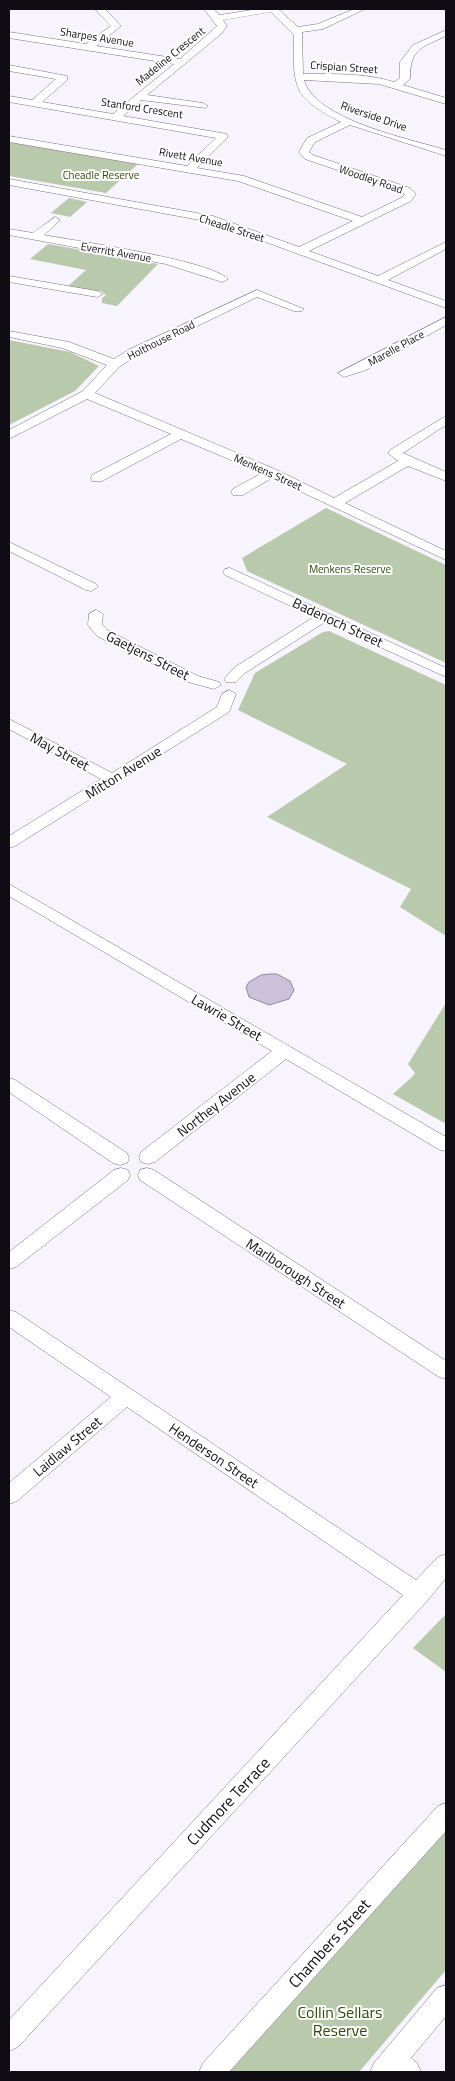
<svg xmlns="http://www.w3.org/2000/svg" width="455" height="2081" viewBox="0 0 455 2081" font-family="'Titillium Web',sans-serif">
  <rect width="100%" height="100%" fill="#f8f4fe"/>
  <!-- green -->
  <g fill="#b8c9ac">
    <path d="M 9,142 L 138,164 L 106,193 L 9,176 Z"/>
    <path d="M 69,198 L 87,202 L 70,217 L 51,213 Z"/>
    <path d="M 48,244 L 158,264 L 117,306 L 102,303 L 102,298 L 106,295 L 101,291 L 85,291 L 66,288 L 86,270 L 30,259 Z"/>
    <path d="M 9,340 L 70,352 L 99,366 L 75,391 L 9,425 Z"/>
    <path d="M 326,508 L 446,565 L 446,663 L 247,571 L 242,558 Z"/>
    <path d="M 329,631 L 446,685 L 446,936 L 400,907 L 411,889 L 267,817 L 347,764 L 238,710 L 255,673 L 323,632 Z"/>
    <path d="M 446,1003 L 446,1124 L 393,1094 L 412,1077 L 415,1073 L 408,1064 Z"/>
    <path d="M 446,1614 L 446,1672 L 413,1648 Z"/>
    <path d="M 446,1831 L 446,1970 L 359,2072 L 229,2072 Z"/>
  </g>
  <!-- building -->
  <path fill="#cbc1da" stroke="#90879f" d="M 269,974 L 277,974 L 290,981 L 294,990 L 289,999 L 269,1005 L 249,997 L 246,987 L 249,982 L 261,975 Z"/>
  <g fill="none" stroke-linecap="round" stroke-linejoin="round">
    <!-- minor casing -->
    <g stroke="#786e85" stroke-width="1">
      <g id="minor">
        <path d="M 95,9 L 105,9 L 121,26 L 96,46 L 180,59 L 217,26 L 204,9 L 213,9 L 220,15 L 258,9 L 278,9 L 298,27 L 318,24 L 354,9 L 365,9 L 323,29 L 302,32 L 303,74 C 333,74 365,73 394,82 L 400,78 L 400,62 L 413,45 L 446,30 L 446,36 C 421,48 410,48 410,79 L 403,85 L 446,98 L 446,104 L 379,84 L 304,80 C 315,120 410,139 446,150 L 446,156 L 350,125 L 315,142 L 309,152 L 313,155 L 410,188 L 416,194 L 411,201 L 309,251 L 378,276 L 446,242 L 446,249 L 388,280 L 446,301 L 446,308 L 211,222 L 9,185 L 9,179 L 213,216 L 299,247 L 353,221 L 238,181 L 9,142 L 9,136 L 187,166 L 216,138 L 9,102 L 9,96 L 32,100 L 56,79 L 9,71 L 9,65 L 67,76 L 67,80 L 42,102 L 113,114 L 174,64 L 9,38 L 9,32 L 86,44 L 111,26 ZM 271,12 L 294,35 C 293,87 292,97 341,122 L 307,138 L 299,152 L 305,159 L 402,192 L 405,194 L 403,197 L 362,217 L 244,176 L 197,168 L 227,138 L 227,134 L 123,116 L 141,100 L 206,108 L 208,106 L 203,103 L 147,95 L 221,34 L 227,26 L 223,20 Z"/>
        <path d="M 55,217 L 60,220 L 44,235 C 76,241 210,260 228,279 L 222,282 L 166,264 L 9,235 L 9,229 L 33,233 Z"/>
        <path d="M 9,276 L 97,291 L 103,294 L 97,297 L 9,282 Z"/>
        <path d="M 257,290 L 304,309 L 302,311 L 294,311 L 257,297 L 136,356 L 119,367 L 95,393 L 277,470 L 334,498 L 398,461 L 388,453 L 390,450 L 446,416 L 446,425 L 403,453 L 446,472 L 446,481 L 408,466 L 345,503 L 446,551 L 446,560 L 272,478 L 243,495 L 233,495 L 231,492 L 233,489 L 262,473 L 181,439 L 102,481 L 92,481 L 91,478 L 92,475 L 171,434 L 87,399 L 9,439 L 9,430 L 83,391 L 107,365 L 62,348 L 9,337 L 9,331 L 69,342 L 114,359 L 128,350 Z"/>
        <path d="M 446,317 L 446,325 L 366,370 L 344,377 L 338,373 Z"/>
        <path d="M 9,542 L 96,584 L 98,587 L 91,591 L 86,590 L 9,551 Z"/>
        <path d="M 230,568 L 446,668 L 446,677 L 325,622 L 245,673 L 236,682 L 226,682 L 224,679 L 235,667 L 314,617 L 225,575 L 223,572 L 225,569 Z"/>
        <path d="M 96,610 L 103,614 L 102,624 L 107,630 L 198,676 L 219,682 L 221,685 L 214,689 L 188,682 L 97,636 L 88,625 L 89,614 Z"/>
        <path d="M 229,690 L 236,694 L 229,712 L 15,846 L 9,848 L 9,836 L 101,779 L 9,729 L 9,719 L 112,773 L 217,707 L 222,694 Z"/>
        <path d="M 9,884 L 446,1137 L 446,1151 L 440,1150 L 286,1059 L 155,1162 L 148,1164 L 141,1162 L 139,1157 L 141,1152 L 272,1051 L 9,896 Z"/>
        <path d="M 9,1078 L 15,1080 L 127,1153 L 129,1158 L 127,1163 L 120,1165 L 113,1163 L 9,1092 Z"/>
        <path d="M 121,1168 L 128,1170 L 130,1175 L 128,1180 L 16,1267 L 9,1269 L 9,1252 L 114,1170 Z"/>
        <path d="M 147,1168 L 154,1170 L 446,1361 L 446,1379 L 439,1377 L 140,1180 L 138,1175 L 140,1170 Z"/>
        <path d="M 9,1310 L 16,1312 L 416,1580 L 438,1557 L 446,1554 L 446,1578 L 427,1601 L 18,2047 L 9,2051 L 9,2020 L 403,1595 L 127,1407 L 17,1501 L 9,1504 L 9,1483 L 111,1397 L 9,1327 Z"/>
        <path d="M 446,1803 L 446,1831 L 229,2072 L 199,2072 L 203,2063 L 438,1806 Z"/>
        <path d="M 446,1985 L 446,2016 L 411,2058 L 417,2063 L 421,2072 L 370,2072 L 374,2063 L 437,1988 Z"/>
      </g>
    </g>
    <!-- minor -->
    <use href="#minor" fill="#fff" fill-rule="evenodd"/>
  </g>
  <g text-anchor="middle" dominant-baseline="central" stroke-width="4" stroke-linejoin="round" paint-order="stroke">
    <!-- far-street labels -->
    <g font-size="11" fill="#0f0c14" stroke="#fff">
      <text transform="translate(97 37) rotate(9)">Sharpes Avenue</text>
      <text transform="translate(170 56) rotate(-39)">Madeline Crescent</text>
      <text transform="translate(344 67) rotate(4)">Crispian Street</text>
      <text transform="translate(142 108) rotate(9)">Stanford Crescent</text>
      <text transform="translate(374 116) rotate(19)">Riverside Drive</text>
      <text transform="translate(191 157) rotate(10)">Rivett Avenue</text>
      <text transform="translate(371 179) rotate(19)">Woodley Road</text>
      <text transform="translate(232 228) rotate(18)">Cheadle Street</text>
      <text transform="translate(116 252) rotate(10)">Everritt Avenue</text>
      <text transform="translate(161 340) rotate(-27)">Holthouse Road</text>
      <text transform="translate(396 348) rotate(-29)">Marelle Place</text>
      <text transform="translate(268 472) rotate(24)">Menkens Street</text>
    </g>
    <!-- far-park labels -->
    <g font-size="11" fill="#2d4d07" stroke="#fff">
      <text x="101" y="175">Cheadle Reserve</text>
      <text x="350" y="569">Menkens Reserve</text>
    </g>
    <!-- street labels -->
    <g font-size="14" fill="#0f0c14" stroke="#fff">
      <text transform="translate(338 622) rotate(25)">Badenoch Street</text>
      <text transform="translate(148 655) rotate(27)">Gaetjens Street</text>
      <text transform="translate(60 751) rotate(28)">May Street</text>
      <text transform="translate(123 772) rotate(-32)">Mitton Avenue</text>
      <text transform="translate(227 1017) rotate(30)">Lawrie Street</text>
      <text transform="translate(216 1104) rotate(-38)">Northey Avenue</text>
      <text transform="translate(296 1273) rotate(33)">Marlborough Street</text>
      <text transform="translate(67 1446) rotate(-40)">Laidlaw Street</text>
      <text transform="translate(214 1455) rotate(34)">Henderson Street</text>
    </g>
    <!-- near-street labels -->
    <g font-size="16" fill="#0f0c14" stroke="#fff">
      <text transform="translate(228 1801) rotate(-47)">Cudmore Terrace</text>
      <text transform="translate(329 1943) rotate(-48)">Chambers Street</text>
    </g>
    <!-- near-park labels -->
    <g font-size="16" fill="#2d4d07" stroke="#fff">
      <text x="340" y="2012">Collin Sellars<tspan x="340" dy="18">Reserve</tspan></text>
    </g>
  </g>
  <!-- border -->
  <rect width="455" height="2081" fill="none" stroke="#0f0c14" stroke-width="20"/>
</svg>
